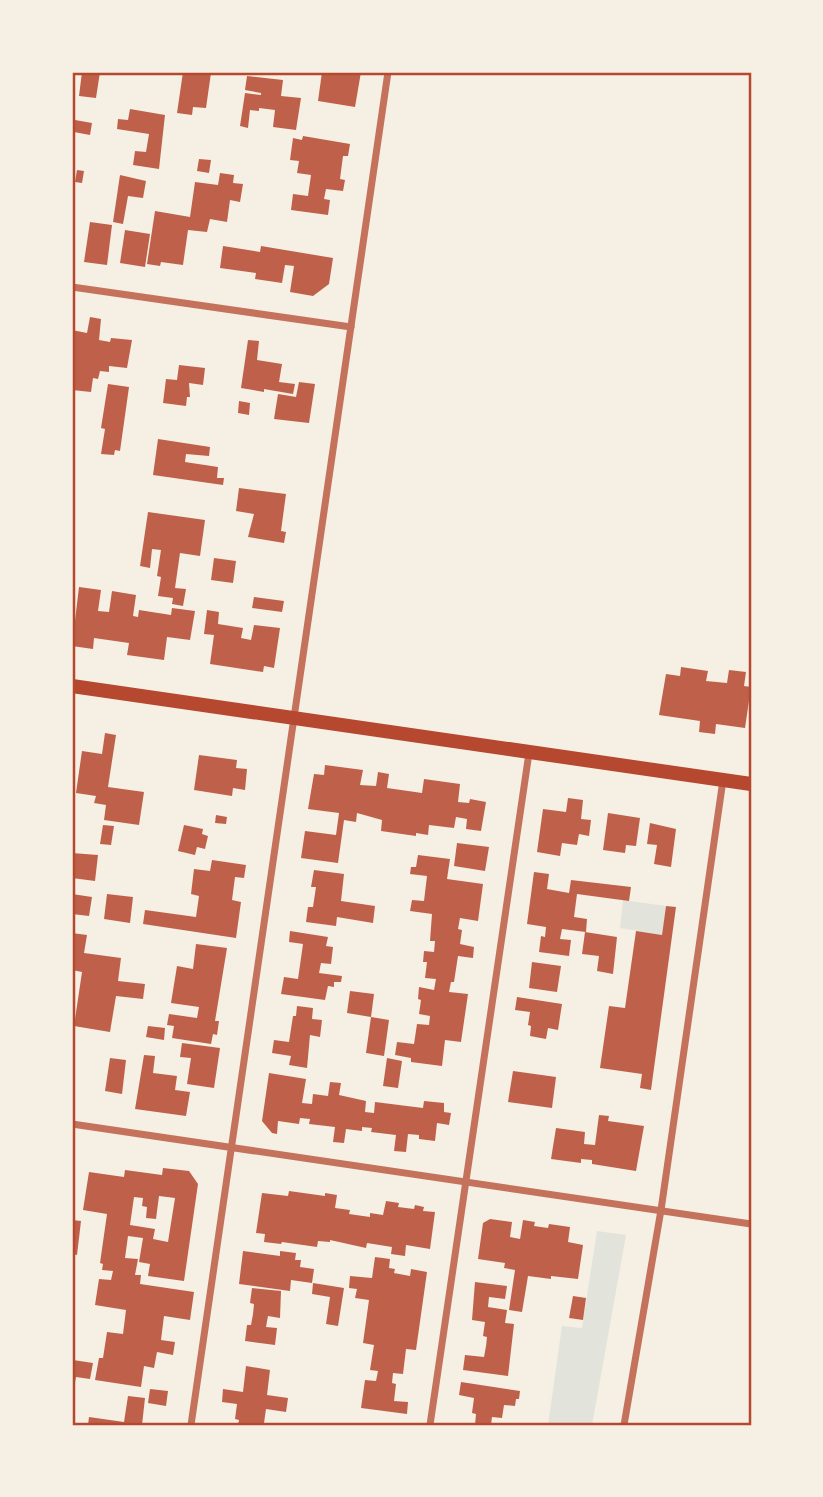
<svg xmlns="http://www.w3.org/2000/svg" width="823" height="1497" viewBox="0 0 823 1497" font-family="'PT Sans',sans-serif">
  <rect width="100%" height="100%" fill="#f6efe4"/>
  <!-- green -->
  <g fill="#e2e4dc">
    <path d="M 623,900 L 666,906 L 662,935 L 620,928 Z"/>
    <path d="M 597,1231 L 626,1235 L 592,1425 L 548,1425 L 562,1326 L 582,1328 Z"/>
  </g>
  <!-- building -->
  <g fill="#bf614a" fill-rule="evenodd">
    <path d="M 82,72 L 100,72 L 96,98 L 79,96 Z"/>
    <path d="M 183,72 L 211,73 L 206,108 L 193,107 L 192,115 L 177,113 Z"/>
    <path d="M 322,72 L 361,72 L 355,107 L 318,101 Z"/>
    <path d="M 247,76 L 283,80 L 281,96 L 301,98 L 296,130 L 273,127 L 275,110 L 259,108 L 259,111 L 250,110 L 248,128 L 240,126 L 245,93 L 261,95 L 261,93 L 245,90 Z"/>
    <path d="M 130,109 L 165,115 L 159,169 L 133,165 L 135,151 L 146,152 L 149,134 L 117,129 L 118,119 L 128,120 Z"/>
    <path d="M 75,120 L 92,123 L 90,135 L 74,132 Z"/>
    <path d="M 303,136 L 350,144 L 348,156 L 343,156 L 340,179 L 345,180 L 343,191 L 326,189 L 324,199 L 330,200 L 328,215 L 291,210 L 293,194 L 308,196 L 311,175 L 297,173 L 299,161 L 290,160 L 293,138 L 302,140 Z"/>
    <path d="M 199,159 L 211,160 L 209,173 L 197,171 Z"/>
    <path d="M 77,170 L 84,171 L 82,183 L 75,182 Z"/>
    <path d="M 220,173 L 234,175 L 233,183 L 243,184 L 240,202 L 230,200 L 227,222 L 210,219 L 207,232 L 188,230 L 183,265 L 161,262 L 160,266 L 147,264 L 155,211 L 190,217 L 195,182 L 218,185 Z"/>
    <path d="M 120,175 L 146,181 L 143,198 L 128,196 L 123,224 L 113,222 Z"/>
    <path d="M 90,222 L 112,225 L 107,265 L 84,262 Z"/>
    <path d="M 125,230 L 150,234 L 145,267 L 120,263 Z"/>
    <path d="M 223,246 L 260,252 L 261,246 L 333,258 L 329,284 L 313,296 L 290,292 L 294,266 L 285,265 L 282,283 L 255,279 L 256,273 L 220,268 Z"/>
    <path d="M 90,317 L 101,319 L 99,340 L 110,342 L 111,338 L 132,340 L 127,368 L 109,366 L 109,372 L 100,371 L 98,379 L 93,378 L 91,392 L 72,390 L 72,330 L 87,333 Z"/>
    <path d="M 248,340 L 259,341 L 257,360 L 282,364 L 279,382 L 295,384 L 293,394 L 264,389 L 264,392 L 241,388 Z"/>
    <path d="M 179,365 L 205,368 L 203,385 L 189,383 L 190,397 L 187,397 L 186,406 L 163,403 L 166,379 L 177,380 Z"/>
    <path d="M 299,382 L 315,384 L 309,423 L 274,419 L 278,394 L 296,397 Z"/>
    <path d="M 108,384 L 129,387 L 120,451 L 115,450 L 114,455 L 101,454 L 105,429 L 101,428 Z"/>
    <path d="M 239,401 L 250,403 L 249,415 L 238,413 Z"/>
    <path d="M 158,439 L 210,447 L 209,456 L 186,454 L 185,462 L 218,467 L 217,478 L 224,478 L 223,485 L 153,475 Z"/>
    <path d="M 239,488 L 286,494 L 281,531 L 286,532 L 284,543 L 248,537 L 254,514 L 236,511 Z"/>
    <path d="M 148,512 L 205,520 L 200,556 L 180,553 L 175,588 L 186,589 L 183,606 L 172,604 L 173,598 L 158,596 L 161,577 L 157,576 L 161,550 L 152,549 L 150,568 L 140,566 Z"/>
    <path d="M 214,558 L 236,561 L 233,583 L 211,580 Z"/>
    <path d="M 79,587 L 101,590 L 98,611 L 109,612 L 112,591 L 136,595 L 133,616 L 138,617 L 139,610 L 171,615 L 172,608 L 195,611 L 190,640 L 167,637 L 164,660 L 127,655 L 129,643 L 94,638 L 93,649 L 72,646 Z"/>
    <path d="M 254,597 L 284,601 L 282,612 L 252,608 Z"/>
    <path d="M 207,610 L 219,612 L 218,624 L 243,628 L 241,638 L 251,640 L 254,625 L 280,628 L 274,668 L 264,666 L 263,672 L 210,664 L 214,635 L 204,634 Z"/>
    <path d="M 681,667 L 708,671 L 706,681 L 727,683 L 729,670 L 746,672 L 744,686 L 751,687 L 745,728 L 716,724 L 715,734 L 699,732 L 700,721 L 659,715 L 666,674 L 680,676 Z"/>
    <path d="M 105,733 L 116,735 L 108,787 L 144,792 L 139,825 L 104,820 L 106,805 L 94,803 L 96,796 L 76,793 L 82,751 L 102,754 Z"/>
    <path d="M 199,755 L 237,760 L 236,768 L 247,769 L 245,790 L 233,788 L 232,796 L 194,790 Z"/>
    <path d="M 325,765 L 363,770 L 360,785 L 376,786 L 378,772 L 389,774 L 387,788 L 422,793 L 424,779 L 460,784 L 458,802 L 469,803 L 470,799 L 486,802 L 481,831 L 466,829 L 467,819 L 456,817 L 454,828 L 429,825 L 428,835 L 416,833 L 416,836 L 381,831 L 382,820 L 357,813 L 356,822 L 344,820 L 338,863 L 301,858 L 305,831 L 336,835 L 339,813 L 308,809 L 314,774 L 324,775 Z"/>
    <path d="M 568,798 L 583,800 L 581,819 L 591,820 L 589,836 L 579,834 L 577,845 L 562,843 L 560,856 L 537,852 L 543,809 L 566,812 Z"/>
    <path d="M 608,813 L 640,818 L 636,846 L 626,845 L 625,853 L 603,850 Z"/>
    <path d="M 216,815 L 227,817 L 226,824 L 215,823 Z"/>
    <path d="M 650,823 L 676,829 L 671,867 L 654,864 L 657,845 L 647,844 Z"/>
    <path d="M 103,825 L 114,826 L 111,845 L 100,844 Z"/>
    <path d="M 184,825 L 203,829 L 202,834 L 208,836 L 205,849 L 197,847 L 195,855 L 178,851 Z"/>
    <path d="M 457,843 L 489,847 L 485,871 L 454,866 Z"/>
    <path d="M 72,853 L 98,855 L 95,881 L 72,878 Z"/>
    <path d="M 418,855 L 450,859 L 447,879 L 483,884 L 478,921 L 460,918 L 458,929 L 462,930 L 460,944 L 474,947 L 473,958 L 458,956 L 454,982 L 451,982 L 449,992 L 468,994 L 461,1042 L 445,1040 L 442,1066 L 411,1062 L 411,1058 L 395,1055 L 397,1042 L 414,1044 L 417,1024 L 429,1025 L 430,1016 L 419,1014 L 421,1000 L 418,999 L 419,987 L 434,990 L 436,979 L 425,978 L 427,962 L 423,962 L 424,951 L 434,952 L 435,941 L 430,941 L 432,914 L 410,911 L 412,900 L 424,901 L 427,876 L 410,874 L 411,867 L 416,867 Z"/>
    <path d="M 212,860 L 246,865 L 244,878 L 235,877 L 232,900 L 241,902 L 236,938 L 143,924 L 145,910 L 196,917 L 199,896 L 191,894 L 194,869 L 210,871 Z"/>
    <path d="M 314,870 L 344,874 L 341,901 L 375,906 L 373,923 L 337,917 L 336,926 L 306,922 L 308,907 L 313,907 L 316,887 L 311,887 Z"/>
    <path d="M 534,872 L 549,874 L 547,889 L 569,893 L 571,880 L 631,887 L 629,901 L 577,894 L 574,917 L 587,919 L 586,932 L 562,929 L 560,939 L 571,940 L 569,956 L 539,952 L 541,936 L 545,937 L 546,927 L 527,924 Z"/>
    <path d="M 72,894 L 92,897 L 89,916 L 72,914 Z"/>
    <path d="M 107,894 L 133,897 L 130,923 L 104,919 Z"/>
    <path d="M 666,906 L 676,907 L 651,1090 L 640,1088 L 642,1074 L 600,1068 L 609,1006 L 625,1008 L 636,931 L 662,935 Z"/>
    <path d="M 290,931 L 328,937 L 326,946 L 333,947 L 331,964 L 321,963 L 319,973 L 342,976 L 341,982 L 334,982 L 334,987 L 328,986 L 325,1000 L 281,994 L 284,977 L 298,979 L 303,944 L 289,942 Z"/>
    <path d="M 585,932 L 617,937 L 613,974 L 597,971 L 599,956 L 582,954 Z"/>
    <path d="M 72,933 L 87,935 L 84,953 L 121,958 L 118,981 L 145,984 L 143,999 L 116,996 L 110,1032 L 74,1026 L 82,972 L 72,970 Z"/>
    <path d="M 196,944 L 227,948 L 215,1021 L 219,1021 L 217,1035 L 213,1034 L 211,1044 L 172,1038 L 174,1026 L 167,1025 L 169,1014 L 197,1018 L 199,1007 L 171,1003 L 177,966 L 193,969 Z"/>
    <path d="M 532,962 L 561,966 L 557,992 L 529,988 Z"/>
    <path d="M 350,991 L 374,994 L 371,1017 L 347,1013 Z"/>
    <path d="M 517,997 L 562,1004 L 558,1030 L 548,1028 L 546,1039 L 530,1036 L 531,1026 L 528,1025 L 530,1012 L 515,1010 Z"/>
    <path d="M 297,1006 L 313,1008 L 312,1019 L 322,1020 L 320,1037 L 310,1035 L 307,1068 L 289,1065 L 291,1056 L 272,1053 L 274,1040 L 289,1042 L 293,1016 L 296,1016 Z"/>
    <path d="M 371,1017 L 389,1020 L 384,1056 L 366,1053 Z"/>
    <path d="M 148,1026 L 165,1028 L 164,1040 L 146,1037 Z"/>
    <path d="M 182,1043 L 220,1048 L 214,1088 L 187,1084 L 191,1058 L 180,1057 Z"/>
    <path d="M 144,1055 L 155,1056 L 153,1073 L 177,1076 L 175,1090 L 190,1092 L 186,1116 L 135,1109 Z"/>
    <path d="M 110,1058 L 126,1060 L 122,1094 L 105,1091 Z"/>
    <path d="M 387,1058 L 402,1061 L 398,1088 L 383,1086 Z"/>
    <path d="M 513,1071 L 556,1077 L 552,1108 L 508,1102 Z"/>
    <path d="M 269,1073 L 306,1079 L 302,1103 L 312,1104 L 313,1094 L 328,1096 L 330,1082 L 341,1083 L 339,1095 L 366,1101 L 365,1112 L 374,1113 L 375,1102 L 423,1108 L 424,1101 L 444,1103 L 444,1112 L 451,1113 L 449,1125 L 437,1123 L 435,1141 L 419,1139 L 419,1135 L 408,1134 L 406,1152 L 394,1151 L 396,1135 L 371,1132 L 372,1128 L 362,1127 L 362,1131 L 346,1129 L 344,1143 L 333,1142 L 335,1127 L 309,1124 L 310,1119 L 300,1118 L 299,1124 L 278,1121 L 277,1134 L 272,1133 L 262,1121 Z"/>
    <path d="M 599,1115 L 609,1116 L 608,1121 L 644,1126 L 636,1171 L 592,1164 L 592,1160 L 581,1159 L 581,1163 L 551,1159 L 556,1128 L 585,1132 L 584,1144 L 595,1145 Z"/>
    <path d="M 163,1168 L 189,1171 L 198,1184 L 184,1281 L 148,1276 L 150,1264 L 139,1262 L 143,1238 L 128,1236 L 125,1258 L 138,1259 L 135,1275 L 141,1275 L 140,1284 L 194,1292 L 190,1320 L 164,1316 L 161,1340 L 175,1342 L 173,1355 L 157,1352 L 154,1368 L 144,1366 L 141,1387 L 95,1380 L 99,1358 L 103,1358 L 107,1332 L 123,1334 L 126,1310 L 95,1305 L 99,1279 L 111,1280 L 113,1271 L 102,1270 L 103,1264 L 100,1263 L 107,1214 L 83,1210 L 89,1172 L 124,1177 L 125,1170 L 162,1175 ZM 159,1196 L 175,1198 L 168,1242 L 153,1239 L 155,1229 L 130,1225 L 134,1197 L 143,1198 L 142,1206 L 147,1207 L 146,1218 L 156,1219 Z"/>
    <path d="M 289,1191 L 325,1196 L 325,1193 L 337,1195 L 335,1208 L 350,1210 L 349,1214 L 370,1217 L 370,1213 L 383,1215 L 386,1201 L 399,1203 L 398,1207 L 414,1209 L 415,1205 L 424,1207 L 423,1211 L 435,1212 L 430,1249 L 406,1245 L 405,1256 L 391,1254 L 392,1247 L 367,1243 L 366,1248 L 330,1240 L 330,1242 L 318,1241 L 317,1247 L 282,1242 L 281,1244 L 264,1242 L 265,1234 L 256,1233 L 262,1193 L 288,1196 Z"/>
    <path d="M 490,1219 L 512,1222 L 510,1237 L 520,1239 L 523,1220 L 535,1222 L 534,1226 L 548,1228 L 549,1224 L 570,1227 L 568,1242 L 583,1245 L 578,1279 L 551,1276 L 551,1279 L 528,1276 L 522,1312 L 509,1310 L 515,1270 L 504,1268 L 505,1263 L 478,1259 L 483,1223 Z"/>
    <path d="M 72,1220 L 81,1221 L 77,1255 L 72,1254 Z"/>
    <path d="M 243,1251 L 280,1256 L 280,1251 L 296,1253 L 295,1260 L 301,1260 L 300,1267 L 314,1269 L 312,1283 L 291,1280 L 290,1291 L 239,1284 Z"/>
    <path d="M 375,1257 L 390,1259 L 389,1268 L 395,1269 L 394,1273 L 410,1276 L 411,1269 L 427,1272 L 416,1350 L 406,1349 L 403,1374 L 393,1373 L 392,1383 L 396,1384 L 394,1401 L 408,1402 L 407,1414 L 361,1408 L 365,1380 L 376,1381 L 378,1371 L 370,1370 L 374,1345 L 363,1343 L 369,1300 L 355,1298 L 357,1289 L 349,1288 L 350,1276 L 372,1278 Z"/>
    <path d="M 475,1282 L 507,1286 L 505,1299 L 489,1297 L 488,1307 L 507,1310 L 505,1323 L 514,1324 L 508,1376 L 463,1370 L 465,1355 L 484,1357 L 486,1346 L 487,1337 L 483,1336 L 485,1322 L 472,1320 Z"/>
    <path d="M 313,1283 L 344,1288 L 338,1326 L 326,1324 L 330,1297 L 312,1294 Z"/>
    <path d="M 252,1288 L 281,1291 L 280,1318 L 268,1316 L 266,1327 L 277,1328 L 275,1345 L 245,1341 L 247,1325 L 251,1325 L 253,1314 L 254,1304 L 250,1303 Z"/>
    <path d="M 573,1296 L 586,1298 L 583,1320 L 569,1318 Z"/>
    <path d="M 73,1360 L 93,1363 L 90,1379 L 76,1377 L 73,1393 Z"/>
    <path d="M 246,1366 L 270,1370 L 267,1395 L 288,1398 L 286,1412 L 266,1409 L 264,1423 L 270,1425 L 238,1425 L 239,1420 L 235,1419 L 237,1404 L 222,1402 L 223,1389 L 243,1392 Z"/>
    <path d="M 461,1382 L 520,1391 L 519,1399 L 516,1399 L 515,1406 L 504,1405 L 502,1418 L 492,1417 L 491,1425 L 475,1425 L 476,1414 L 472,1413 L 474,1398 L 459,1395 Z"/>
    <path d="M 150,1389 L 168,1391 L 166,1406 L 148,1403 Z"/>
    <path d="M 128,1396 L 145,1398 L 142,1425 L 88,1425 L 89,1417 L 124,1422 Z"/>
  </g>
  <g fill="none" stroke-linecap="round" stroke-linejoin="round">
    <!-- minor -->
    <g stroke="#c5725c" stroke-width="7">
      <path d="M 72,287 L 351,327"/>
      <path d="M 72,1124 L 751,1224"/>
      <path d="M 191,1425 L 388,72"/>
      <path d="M 430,1425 L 529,753"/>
      <path d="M 624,1425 L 661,1210 L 723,780"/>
    </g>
    <!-- secondary -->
    <path stroke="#b5482f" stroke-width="14" d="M 72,686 L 751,784"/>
  </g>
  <!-- border -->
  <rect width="823" height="1497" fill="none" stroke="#f6efe4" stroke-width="147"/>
  <rect x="74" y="74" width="676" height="1350" fill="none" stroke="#b5482f" stroke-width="2.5"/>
</svg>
